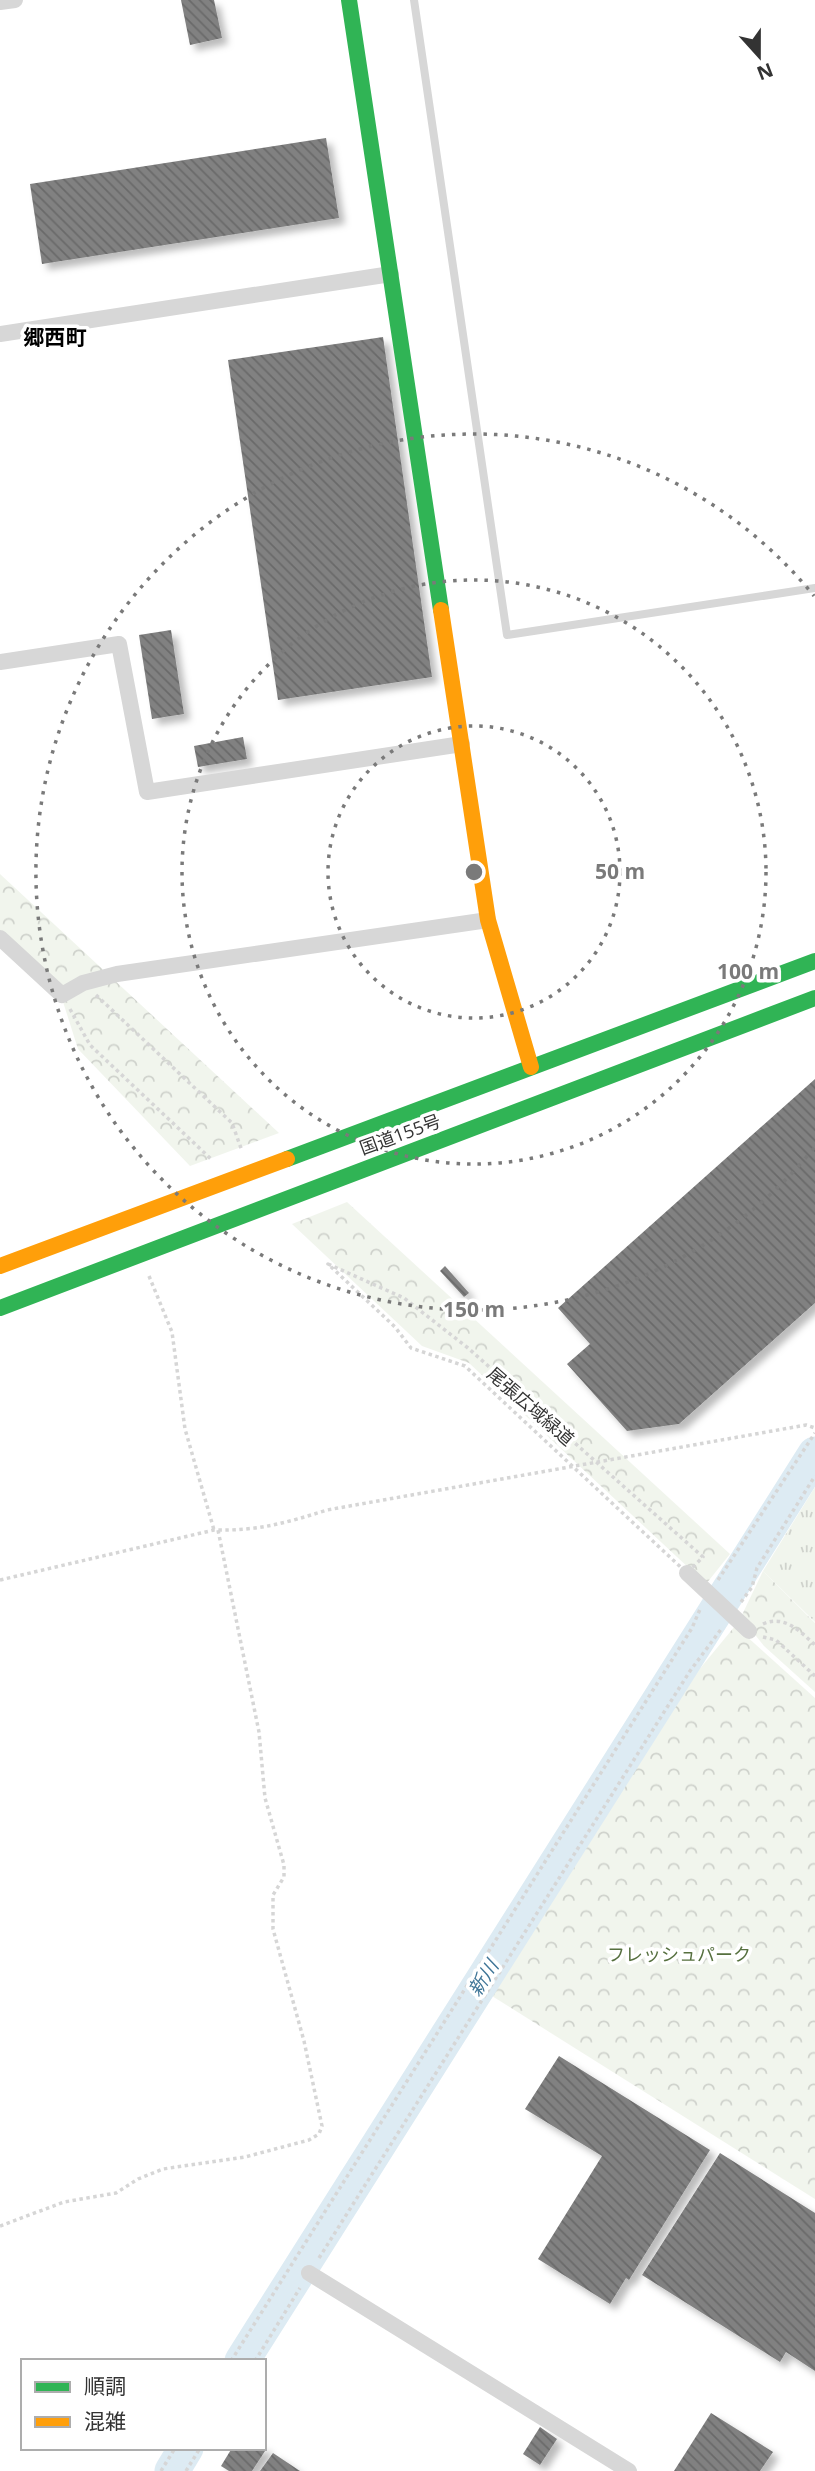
<svg xmlns="http://www.w3.org/2000/svg" width="815" height="2471" viewBox="0 0 815 2471" font-family="'Open Sans','Noto Sans JP',sans-serif">
  <defs>
    <pattern id="grass-tufts" width="24" height="20" patternUnits="userSpaceOnUse" patternTransform="scale(1.75)"><rect width="24" height="20" fill="#f1f5ed"/><path d="M3 7l-1-3M5 7V3M7 7l1-3M15 17l-1-3M17 17v-4M19 17l1-3" fill="none" stroke="#cfd2cc"/></pattern>
    <pattern id="forest-crowns" width="20" height="18" patternUnits="userSpaceOnUse" patternTransform="scale(1.75)"><rect width="20" height="18" fill="#f1f5ed"/><path d="M2 6a3 3 0 1 1 6 0M12 15a3 3 0 1 1 6 0" fill="none" stroke="#cfd2cc"/></pattern>
    <pattern id="building-back-hatch" width="6" height="6" patternUnits="userSpaceOnUse" patternTransform="scale(1.75)"><rect width="6" height="6" fill="#818181"/><path d="M-1 5l2 2M0 0l6 6M5-1l2 2" fill="none" stroke="#6a6a6a"/></pattern>
    <filter id="shadow"><feDropShadow dx="6" dy="6" stdDeviation="3.5" flood-color="#0004"/></filter>
  </defs>
  <rect width="100%" height="100%" fill="#fff"/>
  <!-- grass -->
  <path fill="url(#grass-tufts)" d="M 815,1487 L 815,1622 L 763,1571 Z"/>
  <!-- forest -->
  <g fill="url(#forest-crowns)">
    <path d="M 0,874 L 279,1133 L 190,1166 L 78,1049 L 58,986 L 0,931 Z"/>
    <path d="M 347,1202 L 730,1554 L 706,1584 L 469,1363 L 422,1346 L 292,1224 Z"/>
    <path d="M 763,1571 L 815,1623 L 815,1692 L 764,1646 L 741,1617 Z"/>
    <path d="M 735,1626 L 815,1698 L 815,2199 L 492,1996 L 698,1671 Z"/>
  </g>
  <g fill="none" stroke-linecap="round" stroke-linejoin="round">
    <!-- river -->
    <g stroke="#ddebf3" stroke-width="35">
      <path d="M 242,2361 L 815,1454"/>
      <path d="M 172,2471 L 186,2448"/>
    </g>
  </g>
  <!-- building -->
  <g fill="url(#building-back-hatch)" filter="url(#shadow)">
    <path d="M 181,0 L 214,0 L 222,38 L 190,45 Z"/>
    <path d="M 326,138 L 339,218 L 42,264 L 30,184 Z"/>
    <path d="M 383,337 L 432,677 L 278,700 L 228,360 Z"/>
    <path d="M 171,630 L 184,714 L 152,719 L 139,635 Z"/>
    <path d="M 243,737 L 247,759 L 198,767 L 194,746 Z"/>
    <path d="M 815,1079 L 815,1303 L 679,1424 L 627,1431 L 567,1364 L 590,1344 L 558,1308 Z"/>
    <path d="M 445,1266 L 469,1293 L 464,1297 L 440,1271 Z"/>
    <path d="M 559,2056 L 710,2150 L 629,2280 L 626,2278 L 610,2304 L 538,2259 L 602,2156 L 525,2109 Z"/>
    <path d="M 720,2153 L 815,2213 L 815,2371 L 786,2352 L 780,2362 L 642,2275 Z"/>
    <path d="M 711,2413 L 773,2452 L 760,2471 L 674,2471 Z"/>
    <path d="M 540,2427 L 557,2439 L 540,2465 L 523,2454 Z"/>
    <path d="M 264,2446 L 267,2448 L 252,2471 L 229,2471 L 221,2466 L 232,2448 Z"/>
    <path d="M 273,2453 L 300,2471 L 260,2471 Z"/>
  </g>
  <g fill="none" stroke-linecap="round" stroke-linejoin="round">
    <!-- path -->
    <g stroke="#d6d6d6" stroke-width="3.5" stroke-dasharray="3.5 3.5" stroke-linecap="butt">
      <path d="M 96,995 L 232,1123 L 242,1151"/>
      <path d="M 70,1009 L 90,1045 L 212,1160"/>
      <path d="M 328,1264 L 404,1298 L 468,1348 L 703,1557 L 687,1573 L 465,1366 L 411,1348 L 395,1327 Z"/>
      <path d="M 149,1276 L 172,1332 L 185,1429 L 214,1530"/>
      <path d="M 0,1580 L 214,1530 C 258,1531 286,1523 327,1510 L 806,1425 L 815,1428"/>
      <path d="M 718,1580 L 815,1433"/>
      <path d="M 741,1602 L 752,1587 L 757,1568 L 815,1476"/>
      <path d="M 763,1624 C 784,1614 801,1632 815,1645"/>
      <path d="M 763,1637 L 776,1640 L 815,1676"/>
      <path d="M 0,2226 L 64,2202 L 116,2193 L 138,2179 L 163,2169 L 245,2157 L 309,2140 L 319,2134 L 322,2126 L 304,2041 L 273,1929 L 273,1895 L 284,1877 L 284,1865 L 265,1798 L 259,1732 L 218,1530"/>
      <path d="M 319,2258 L 690,1671 L 722,1628"/>
      <path d="M 231,2361 L 692,1628 L 701,1607"/>
      <path d="M 255,2361 L 300,2288"/>
      <path d="M 161,2471 L 175,2448"/>
      <path d="M 186,2471 L 200,2448"/>
    </g>
    <!-- lane -->
    <path stroke="#d7d7d7" stroke-width="8" d="M 414,0 L 507,635 L 815,588"/>
    <!-- street -->
    <g stroke="#d7d7d7" stroke-width="16">
      <path d="M 0,2 L 15,0"/>
      <path d="M 0,334 L 391,274"/>
      <path d="M 0,662 L 119,644 L 147,792 L 462,744"/>
      <path d="M 0,938 L 62,995 L 83,983 L 117,974 L 488,920"/>
      <path d="M 687,1573 L 749,1631"/>
      <path d="M 309,2273 L 629,2471"/>
    </g>
    <!-- fast -->
    <g stroke="#30b455" stroke-width="16">
      <path d="M 349,0 L 441,610"/>
      <path d="M 287,1159 L 815,961"/>
      <path d="M 0,1308 L 815,998"/>
    </g>
    <!-- slow -->
    <g stroke="#ff9f0a" stroke-width="16">
      <path d="M 441,610 L 488,920 L 531,1067"/>
      <path d="M 0,1266 L 287,1159"/>
    </g>
  </g>
  <!-- distance rings -->
  <g fill="none" stroke="#7a7a7a" stroke-width="3.5" stroke-dasharray="3.5 7">
    <circle cx="474" cy="872" r="146"/>
    <circle cx="474" cy="872" r="292"/>
    <path d="M814 1148A438 438 0 1 1 814 596"/>
  </g>
  <g text-anchor="middle" dominant-baseline="central" stroke-width="7" stroke-linejoin="round" paint-order="stroke">
    <!-- street labels -->
    <g font-size="18" fill="#333" stroke="#fff">
      <text transform="translate(400 1134) rotate(-20)">国道155号</text>
      <text transform="translate(531 1406) rotate(41)">尾張広域緑道</text>
    </g>
    <!-- park labels -->
    <g font-size="18" fill="#56703f" stroke="#fff">
      <text x="679" y="1954">フレッシュパーク</text>
    </g>
    <!-- water labels -->
    <g font-size="19" font-style="italic" fill="#3f7597" stroke="#fff">
      <text transform="translate(483 1978) rotate(-58)">新川</text>
    </g>
    <!-- quarter labels -->
    <g font-size="21" font-weight="bold" fill="#000" stroke="#fff">
      <text x="55" y="337">郷西町</text>
    </g>
  </g>
  <circle cx="474" cy="872" r="10" fill="#7a7a7a" stroke="#fff" stroke-width="3.5"/>
  <g font-size="21" text-anchor="middle" font-weight="bold" fill="#7a7a7a" stroke="#fff" stroke-width="7" stroke-linejoin="round" paint-order="stroke">
    <text x="620" y="879">50 m</text>
    <text x="748" y="979">100 m</text>
    <text x="474" y="1317">150 m</text>
  </g>
  <!-- legend -->
  <rect x="21" y="2359" width="245" height="91" fill="#ffffff" stroke="#adadad" stroke-width="2"/>
  <rect x="35" y="2382" width="35" height="10" fill="#30b455" stroke="#adadad" stroke-width="2"/>
  <text x="84" y="2394" font-size="21" fill="#333333">順調</text>
  <rect x="35" y="2417" width="35" height="10" fill="#ff9f0a" stroke="#adadad" stroke-width="2"/>
  <text x="84" y="2429" font-size="21" fill="#333333">混雑</text>
  <!-- north arrow -->
  <g transform="translate(759 56) rotate(159)" stroke="#ffffff" stroke-width="5" paint-order="stroke">
  <path d="M0-5L12 26L0 18L-12 26Z" fill="#333333"/>
  <text y="-10" font-size="19" font-weight="bold" text-anchor="middle" fill="#333333">N</text>
  </g>
</svg>
